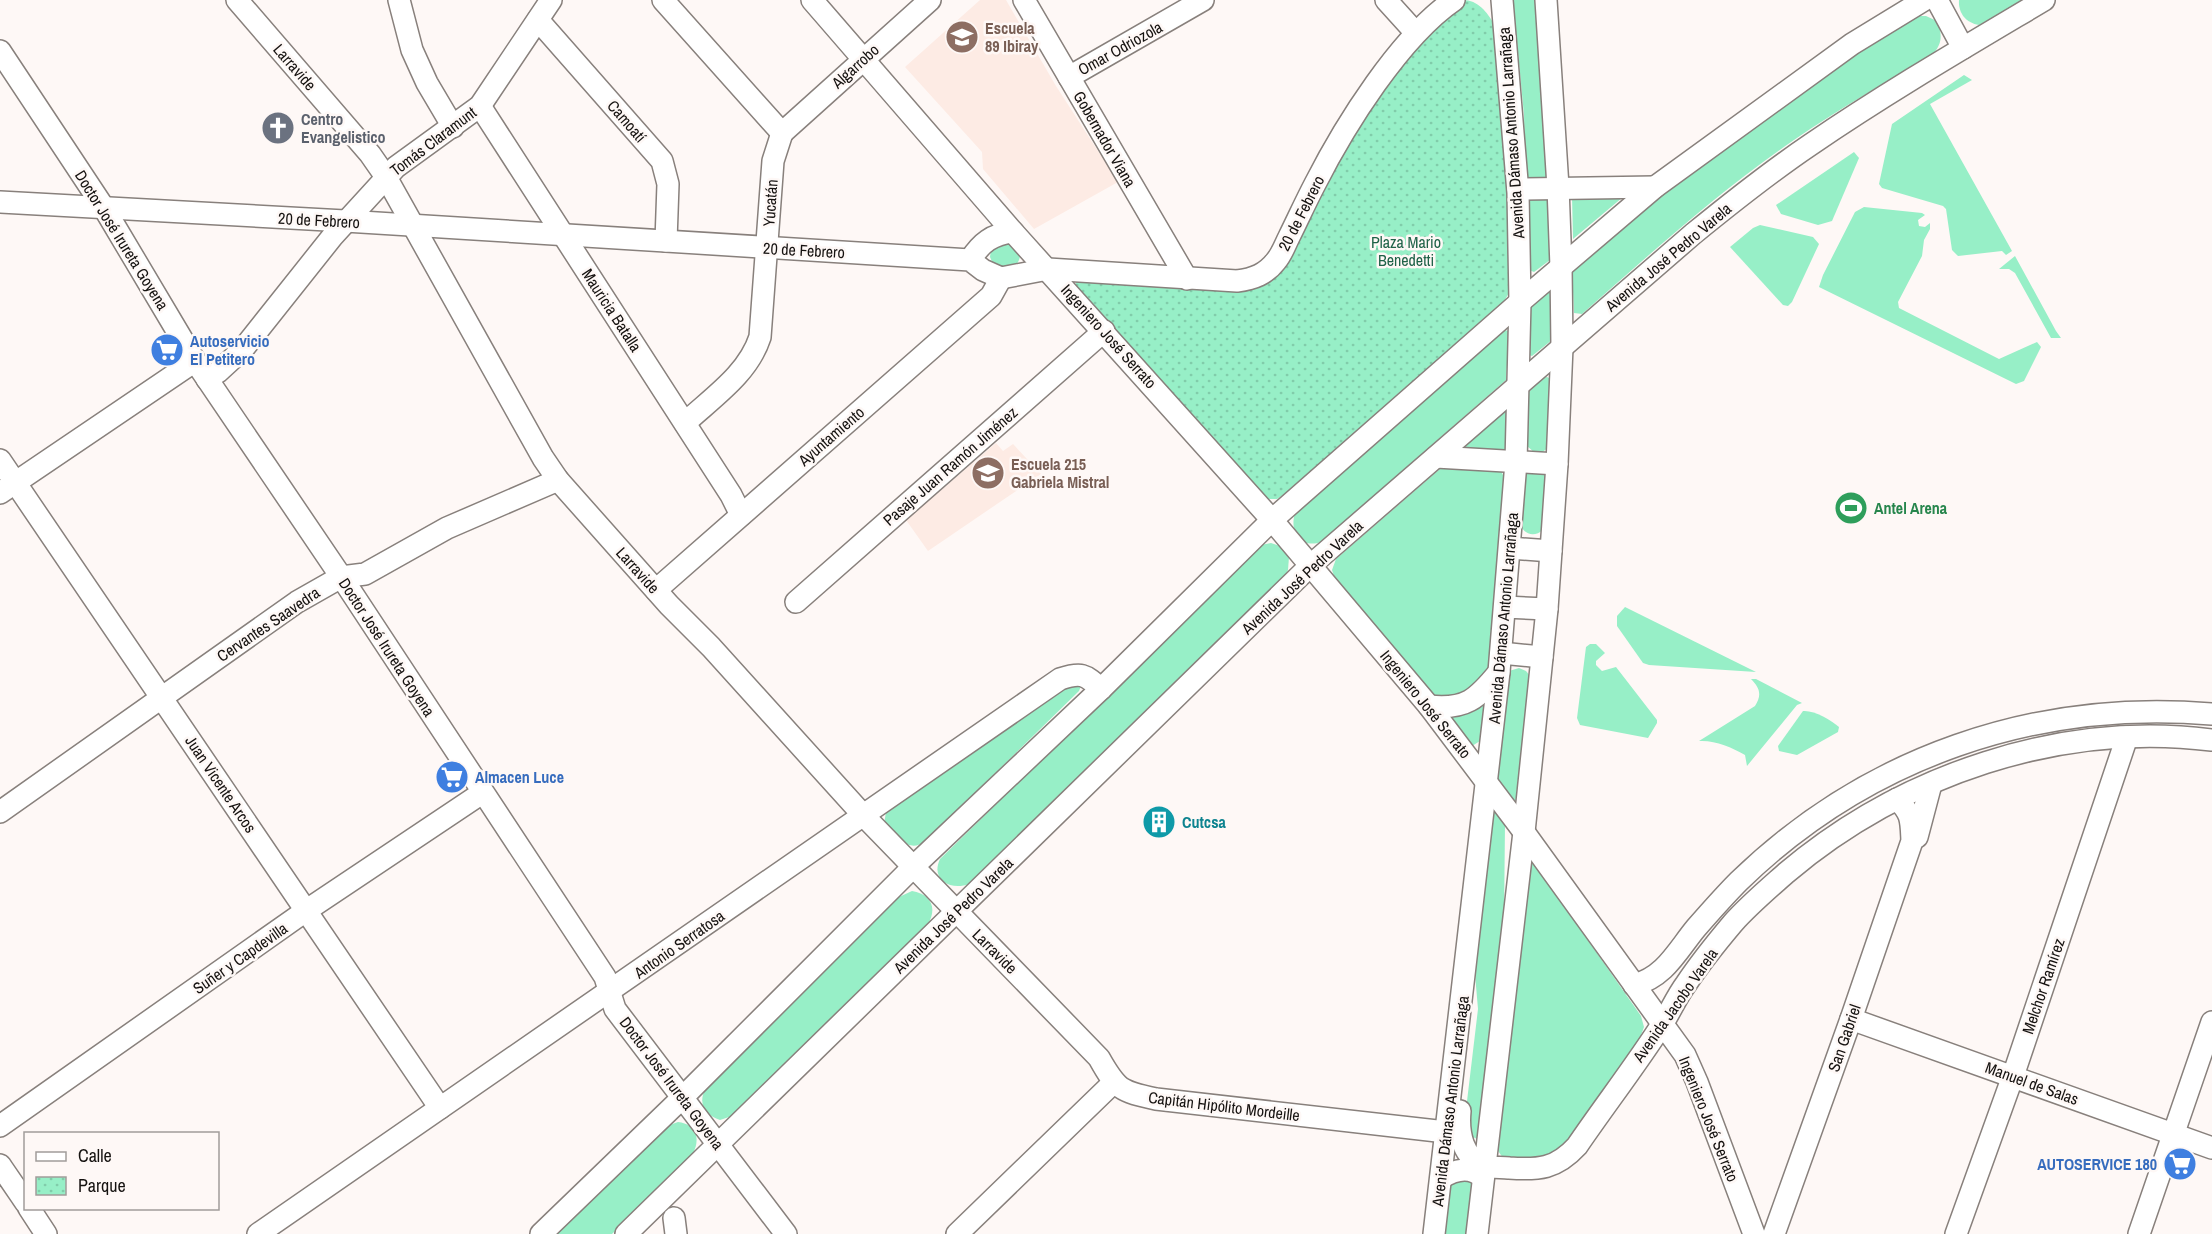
<svg xmlns="http://www.w3.org/2000/svg" width="2212" height="1234" viewBox="0 0 2212 1234" font-family="'Archivo Narrow',sans-serif">
  <defs>
    <pattern id="park-dots" width="8" height="8" patternUnits="userSpaceOnUse" patternTransform="scale(1.5)"><rect width="8" height="8" fill="#97efc7"/><path d="M2 2h.1M6 6h.1" fill="none" stroke="#81ccaa" stroke-width="1.8" stroke-linecap="round"/></pattern>
  </defs>
  <rect width="100%" height="100%" fill="#fef8f6"/>
  <!-- built -->
  <g fill="#fdebe4">
    <path d="M 980,0 L 1006,0 L 1056,86 L 1118,182 L 1034,229 L 983,169 L 982,152 L 905,67 Z"/>
    <path d="M 996,443 L 1003,451 L 1013,444 L 1041,474 L 928,551 L 906,520 Z"/>
  </g>
  <!-- grass -->
  <g fill="#97efc7">
    <path d="M 1513,0 L 1539,0 L 1550,178 L 1529,180 L 1525,176 L 1524,115 Z"/>
    <path d="M 1959,0 L 2024,0 L 1979,25 C 1966,23 1958,13 1959,0 Z"/>
    <path d="M 1918,16 L 1926,16 L 1937,21 C 1942,33 1943,43 1933,54 C 1886,82 1839,109 1794,140 C 1718,192 1650,254 1582,314 L 1574,313 L 1572,270 C 1615,233 1658,196 1702,161 C 1770,107 1844,61 1918,16 Z"/>
    <path d="M 1964,75 L 1972,80 L 1930,104 L 2012,251 L 2006,255 L 2002,251 L 1958,256 L 1952,250 L 1946,209 L 1943,206 L 1882,188 L 1879,184 L 1892,124 Z"/>
    <path d="M 1854,152 L 1859,158 L 1832,221 L 1818,225 L 1781,214 L 1776,205 Z"/>
    <path d="M 1533,196 L 1549,199 L 1550,260 L 1534,272 L 1529,270 L 1527,202 Z"/>
    <path d="M 1572,196 L 1623,197 L 1573,239 Z"/>
    <path d="M 1864,207 L 1922,213 L 1925,215 L 1918,220 L 1919,226 L 1925,227 L 1930,223 L 1930,229 L 1924,240 L 1922,256 L 1898,302 L 1899,308 L 1999,359 L 2037,342 L 2041,347 L 2024,381 L 2016,384 L 1819,287 L 1823,275 L 1855,212 Z"/>
    <path d="M 1760,225 L 1813,237 L 1819,244 L 1792,302 L 1788,306 L 1783,305 L 1730,247 L 1753,228 Z"/>
    <path d="M 1009,240 L 1020,250 C 1021,261 1017,267 1005,270 L 993,264 L 990,257 L 991,250 Z"/>
    <path d="M 2015,256 L 2056,331 L 2061,338 L 2051,338 L 2015,273 L 2009,269 L 1999,269 Z"/>
    <path d="M 1549,291 L 1551,292 L 1552,340 L 1532,356 L 1529,355 L 1529,308 Z"/>
    <path d="M 1504,330 L 1509,331 L 1509,334 L 1506,380 L 1321,542 C 1301,549 1289,532 1295,513 Z"/>
    <path d="M 1547,377 L 1551,379 L 1548,448 L 1541,453 L 1535,453 L 1527,446 L 1528,393 L 1542,378 Z"/>
    <path d="M 1505,410 L 1507,410 L 1505,450 L 1465,449 L 1465,445 Z"/>
    <path d="M 1441,468 L 1501,471 L 1504,477 L 1489,663 C 1484,680 1481,684 1465,692 C 1448,699 1440,700 1425,688 L 1335,579 L 1332,570 L 1336,559 Z"/>
    <path d="M 1546,468 L 1543,530 C 1535,537 1525,535 1521,526 L 1524,471 Z"/>
    <path d="M 1271,543 L 1280,546 L 1289,557 L 1288,570 L 1285,576 L 969,884 C 951,891 930,880 940,859 L 1261,545 Z"/>
    <path d="M 1625,607 L 1756,672 L 1649,665 L 1643,663 L 1617,626 L 1617,616 Z"/>
    <path d="M 1590,644 L 1596,644 L 1605,653 L 1596,661 L 1596,665 L 1602,671 L 1616,667 L 1657,720 L 1657,723 L 1648,738 L 1580,725 L 1577,718 L 1586,647 Z"/>
    <path d="M 1519,668 L 1526,671 L 1530,676 L 1515,805 L 1496,782 L 1509,671 Z"/>
    <path d="M 1751,679 L 1756,679 L 1802,703 L 1797,705 L 1747,766 L 1745,755 C 1731,747 1715,740 1699,741 L 1755,706 C 1762,695 1760,688 1751,679 Z"/>
    <path d="M 1070,682 L 1081,686 L 1079,691 L 926,841 C 908,854 897,837 884,824 L 886,812 Z"/>
    <path d="M 1484,702 L 1480,741 L 1472,746 L 1445,713 Z"/>
    <path d="M 1803,711 C 1814,710 1831,720 1839,727 L 1838,732 L 1797,755 L 1779,751 L 1778,746 Z"/>
    <path d="M 1492,811 L 1497,811 L 1505,824 L 1504,919 L 1477,1139 L 1471,1136 L 1465,1118 L 1478,1009 L 1474,963 Z"/>
    <path d="M 1531,859 L 1641,1016 L 1644,1027 L 1640,1038 L 1569,1143 L 1543,1160 L 1503,1158 L 1496,1148 L 1529,863 Z"/>
    <path d="M 912,891 C 930,894 938,907 928,924 L 732,1116 L 720,1120 C 705,1115 697,1103 706,1088 L 899,897 Z"/>
    <path d="M 678,1122 C 697,1124 701,1140 692,1155 L 612,1234 L 556,1234 L 667,1126 Z"/>
    <path d="M 1453,1179 L 1471,1179 L 1474,1184 L 1469,1234 L 1443,1234 L 1450,1184 Z"/>
  </g>
  <!-- park -->
  <path fill="url(#park-dots)" d="M 1463,0 C 1478,0 1487,12 1494,24 L 1508,172 L 1510,291 L 1502,305 L 1489,316 L 1283,495 L 1277,499 L 1265,499 L 1075,287 L 1077,278 L 1252,286 L 1339,159 L 1399,62 Z"/>
  <g fill="none" stroke-linecap="round" stroke-linejoin="round">
    <!-- minor casing -->
    <g stroke="#88807c" stroke-width="24">
      <g id="minor">
        <path d="M 237,0 L 370,154 L 386,177 L 543,458 L 558,480 L 669,605 L 711,647 L 863,815 L 1099,1058 C 1117,1090 1120,1091 1156,1099 L 1446,1132"/>
        <path d="M 399,0 L 412,50 L 427,83 L 453,127"/>
        <path d="M 663,0 L 782,133"/>
        <path d="M 812,0 L 1013,232 L 1272,520 L 1429,706 L 1524,832 L 1685,1055 L 1697,1082 L 1754,1234"/>
        <path d="M 1024,0 L 1187,279"/>
        <path d="M 1386,0 L 1415,32"/>
        <path d="M 1937,0 L 1963,48"/>
        <path d="M 538,20 L 662,161 L 668,184 L 666,241"/>
        <path d="M 0,51 L 104,208 L 195,361 L 348,587 L 605,977 L 615,1009 L 786,1234"/>
        <path d="M 1069,77 L 1203,0"/>
        <path d="M 480,106 L 731,495 L 741,515"/>
        <path d="M 782,133 L 930,0"/>
        <path d="M 1518,189 L 1655,187"/>
        <path d="M 0,202 L 345,221 L 970,260 L 983,270 L 1001,278 L 1048,269 L 1237,281 C 1254,279 1266,274 1276,261 C 1282,254 1285,245 1289,237 C 1298,219 1306,201 1315,184 C 1345,125 1400,37 1454,0"/>
        <path d="M 970,260 C 981,243 992,234 1013,232"/>
        <path d="M 207,379 L 218,372 L 243,349 L 332,237 L 396,167 L 480,106 L 551,0"/>
        <path d="M 685,423 C 713,397 748,374 760,337 L 773,161 L 782,133"/>
        <path d="M 1436,457 L 1557,464"/>
        <path d="M 0,460 L 440,1108"/>
        <path d="M 0,493 L 195,361"/>
        <path d="M 1510,548 L 1551,551"/>
        <path d="M 656,590 L 991,296 L 1001,278"/>
        <path d="M 796,602 L 1104,331"/>
        <path d="M 1505,607 L 1547,609"/>
        <path d="M 1501,653 L 1542,657"/>
        <path d="M 1429,706 C 1466,710 1477,699 1499,672"/>
        <path d="M 0,812 L 297,602 L 341,577 L 365,574 L 447,528 L 558,480"/>
        <path d="M 1917,837 L 1931,784"/>
        <path d="M 1634,985 C 1665,977 1677,951 1696,928 C 1710,912 1724,896 1739,881 C 1867,757 2035,699 2212,714"/>
        <path d="M 1851,1019 L 2212,1148"/>
        <path d="M 1460,1111 C 1458,1132 1462,1159 1486,1166 C 1493,1168 1502,1167 1509,1168 C 1539,1170 1556,1169 1577,1146 C 1605,1105 1636,1065 1663,1023 C 1671,1010 1677,996 1686,984 C 1700,963 1717,942 1733,923 C 1749,905 1768,889 1786,873 C 1902,775 2060,721 2212,740"/>
        <path d="M 0,1126 L 307,910 L 482,793"/>
        <path d="M 0,1165 L 26,1203"/>
        <path d="M 1441,1178 C 1454,1170 1471,1165 1483,1178"/>
        <path d="M 29,1208 L 46,1234"/>
        <path d="M 674,1218 L 676,1234"/>
        <path d="M 258,1234 L 1060,679 C 1081,672 1085,674 1101,689"/>
        <path d="M 541,1234 L 683,1097 L 913,867 L 1101,689 L 1272,520 L 1520,302 L 1655,187 L 1852,44 L 1924,0"/>
        <path d="M 626,1234 L 1311,565 L 1693,234 C 1731,203 1770,172 1810,145 C 1886,93 1965,47 2044,0"/>
        <path d="M 957,1234 L 1113,1083"/>
        <path d="M 1434,1234 L 1499,672 L 1516,462 L 1520,302 L 1518,193 L 1502,0"/>
        <path d="M 1477,1234 L 1524,832 L 1547,609 L 1557,464 L 1562,347 L 1561,267 L 1558,187 L 1546,0"/>
        <path d="M 1774,1234 L 1851,1019 L 1912,841 C 1911,820 1912,814 1897,799"/>
        <path d="M 1956,1234 L 2013,1076 L 2127,737"/>
        <path d="M 2139,1234 L 2212,1022"/>
      </g>
    </g>
    <!-- minor -->
    <use href="#minor" stroke="#fff" stroke-width="21"/>
  </g>
  <!-- icons -->
  <defs>
    <g id="school-disc" transform="scale(1.725)"><circle r="9.5" fill="#8d6e63" stroke="#fef8f6"/><path d="M0-5L7-2L0 1L-7-2ZM-4 1L0 2.5L4 1V4Q0 6-4 4Z" fill="#fff"/></g>
    <g id="church-disc" transform="scale(1.725)"><circle r="9.5" fill="#6b7280" stroke="#fef8f6"/><path d="M-1.2-6h2.4v3.5h3.3v2.4h-3.3V6h-2.4V-.1h-3.3v-2.4h3.3Z" fill="#fff"/></g>
    <g id="supermarket-disc" transform="scale(1.725)"><circle r="9.5" fill="#3f7fe0" stroke="#fef8f6"/><path d="M-6-5.5h2.5l.6 2H6L4.5 2H-2.5L-4.4-4H-6ZM-1.5 3.2a1.3 1.3 0 1 0 .1 0ZM3 3.2a1.3 1.3 0 1 0 .1 0Z" fill="#fff"/></g>
    <g id="stadium-disc" transform="scale(1.725)"><circle r="9.5" fill="#2e9e5b" stroke="#fef8f6"/><path d="M0-5a6.5 5 0 1 0 0 10a6.5 5 0 1 0 0-10ZM-3.5-1.8h7v3.6h-7Z" fill="#fff"/></g>
    <g id="building-disc" transform="scale(1.725)"><circle r="9.5" fill="#0f9aa8" stroke="#fef8f6"/><path d="M-4-6H4V6H1V3H-1V6H-4ZM-2.5-4.3h1.7v1.8h-1.7ZM.8-4.3h1.7v1.8H.8ZM-2.5-1h1.7V.8h-1.7ZM.8-1h1.7V.8H.8Z" fill="#fff"/></g>
  </defs>
  <g fill-rule="evenodd">
    <use href="#school-disc" x="962" y="37"/>
    <use href="#church-disc" x="278" y="128"/>
    <use href="#supermarket-disc" x="167" y="350"/>
    <use href="#school-disc" x="988" y="473"/>
    <use href="#stadium-disc" x="1851" y="508"/>
    <use href="#supermarket-disc" x="452" y="777"/>
    <use href="#building-disc" x="1159" y="822"/>
    <use href="#supermarket-disc" x="2180" y="1164"/>
  </g>
  <g text-anchor="middle" dominant-baseline="central" stroke-width="5" stroke-linejoin="round" paint-order="stroke">
    <!-- education labels -->
    <g font-size="16" font-weight="bold" fill="#785e54" stroke="#fef8f6" text-anchor="start">
      <text x="985" y="28">Escuela<tspan x="985" dy="18">89 Ibiray</tspan></text>
      <text x="1011" y="464">Escuela 215<tspan x="1011" dy="18">Gabriela Mistral</tspan></text>
    </g>
    <!-- street labels -->
    <g font-size="16" fill="#151210" stroke="#fef8f6">
      <text transform="translate(1120 48) rotate(-29)">Omar Odriozola</text>
      <text transform="translate(855 66) rotate(-42)">Algarrobo</text>
      <text transform="translate(295 67) rotate(49)">Larravide</text>
      <text transform="translate(627 121) rotate(49)">Camoatí</text>
      <text transform="translate(1511 133) rotate(-94)">Avenida Dámaso Antonio Larrañaga</text>
      <text transform="translate(1105 139) rotate(60)">Gobernador Viana</text>
      <text transform="translate(433 141) rotate(-37)">Tomás Claramunt</text>
      <text transform="translate(770 203) rotate(-86)">Yucatán</text>
      <text transform="translate(1301 213) rotate(-63)">20 de Febrero</text>
      <text transform="translate(319 220) rotate(3)">20 de Febrero</text>
      <text transform="translate(122 240) rotate(58)">Doctor José Irureta Goyena</text>
      <text transform="translate(804 250) rotate(3)">20 de Febrero</text>
      <text transform="translate(1668 257) rotate(-40)">Avenida José Pedro Varela</text>
      <text transform="translate(612 310) rotate(57)">Mauricia Batalla</text>
      <text transform="translate(1109 336) rotate(48)">Ingeniero José Serrato</text>
      <text transform="translate(831 436) rotate(-41)">Ayuntamiento</text>
      <text transform="translate(950 466) rotate(-41)">Pasaje Juan Ramón Jiménez</text>
      <text transform="translate(638 570) rotate(48)">Larravide</text>
      <text transform="translate(1302 577) rotate(-43)">Avenida José Pedro Varela</text>
      <text transform="translate(1503 618) rotate(-85)">Avenida Dámaso Antonio Larrañaga</text>
      <text transform="translate(268 624) rotate(-34)">Cervantes Saavedra</text>
      <text transform="translate(387 647) rotate(57)">Doctor José Irureta Goyena</text>
      <text transform="translate(1426 704) rotate(51)">Ingeniero José Serrato</text>
      <text transform="translate(221 784) rotate(56)">Juan Vicente Arcos</text>
      <text transform="translate(953 915) rotate(-44)">Avenida José Pedro Varela</text>
      <text transform="translate(679 944) rotate(-35)">Antonio Serratosa</text>
      <text transform="translate(995 951) rotate(45)">Larravide</text>
      <text transform="translate(240 958) rotate(-35)">Suñer y Capdevilla</text>
      <text transform="translate(2043 986) rotate(-71)">Melchor Ramírez</text>
      <text transform="translate(1675 1005) rotate(-55)">Avenida Jacobo Varela</text>
      <text transform="translate(1844 1038) rotate(-71)">San Gabriel</text>
      <text transform="translate(672 1083) rotate(53)">Doctor José Irureta Goyena</text>
      <text transform="translate(2032 1083) rotate(20)">Manuel de Salas</text>
      <text transform="translate(1450 1101) rotate(-83)">Avenida Dámaso Antonio Larrañaga</text>
      <text transform="translate(1224 1106) rotate(7)">Capitán Hipólito Mordeille</text>
      <text transform="translate(1709 1119) rotate(68)">Ingeniero José Serrato</text>
    </g>
    <!-- worship labels -->
    <g font-size="16" font-weight="bold" fill="#5b616d" stroke="#fef8f6" text-anchor="start">
      <text x="301" y="119">Centro<tspan x="301" dy="18">Evangelistico</tspan></text>
    </g>
    <!-- park labels -->
    <g font-size="16" fill="#1f6248" stroke="#fef8f6">
      <text x="1406" y="242">Plaza Mario<tspan x="1406" dy="18">Benedetti</tspan></text>
    </g>
    <!-- shop labels -->
    <g font-size="16" font-weight="bold" fill="#366cbe" stroke="#fef8f6" text-anchor="start">
      <text x="190" y="341">Autoservicio<tspan x="190" dy="18">El Petitero</tspan></text>
      <text x="475" y="777">Almacen Luce</text>
      <text x="2157" y="1164" text-anchor="end">AUTOSERVICE 180</text>
    </g>
    <!-- leisure labels -->
    <g font-size="16" font-weight="bold" fill="#27864d" stroke="#fef8f6" text-anchor="start">
      <text x="1874" y="508">Antel Arena</text>
    </g>
    <!-- culture labels -->
    <g font-size="16" font-weight="bold" fill="#0d838f" stroke="#fef8f6" text-anchor="start">
      <text x="1182" y="822">Cutcsa</text>
    </g>
  </g>
  <!-- legend -->
  <rect x="24" y="1132" width="195" height="78" fill="#fef8f6" stroke="#a19c9a" stroke-width="1.5"/>
  <rect x="36" y="1152" width="30" height="9" fill="#ffffff" stroke="#a19c9a" stroke-width="1.5"/>
  <text x="78" y="1162" font-size="18" fill="#151210">Calle</text>
  <rect x="36" y="1177" width="30" height="18" fill="url(#park-dots)" stroke="#a19c9a" stroke-width="1.5"/>
  <text x="78" y="1192" font-size="18" fill="#151210">Parque</text>
</svg>
